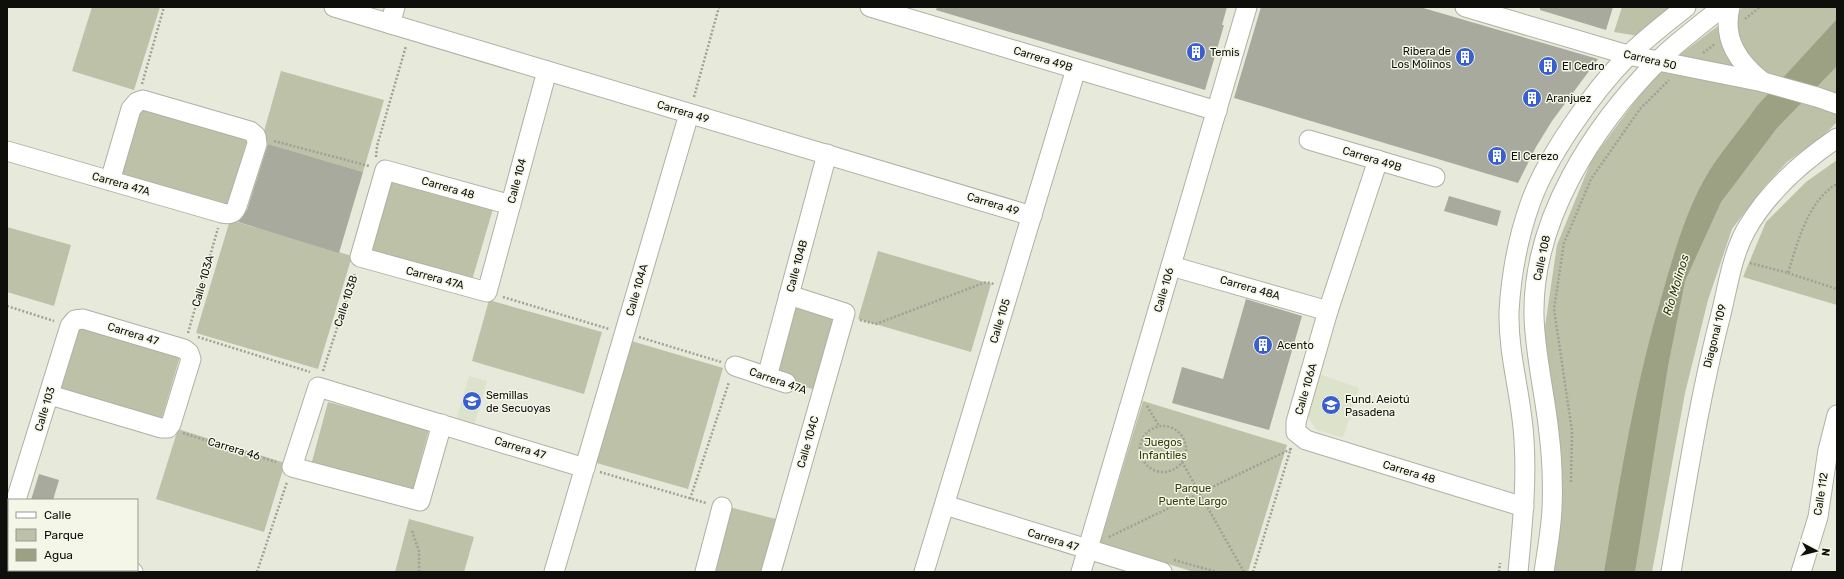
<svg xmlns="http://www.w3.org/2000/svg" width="1844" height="579" viewBox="0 0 1844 579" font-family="Rubik,sans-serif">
  <rect width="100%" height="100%" fill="#e7eadb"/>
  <!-- built -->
  <g fill="#dde2cb">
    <path d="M 1319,374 L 1359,388 L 1343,438 L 1317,430 L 1311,422 L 1307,412 Z"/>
    <path d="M 469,376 L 487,381 L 474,426 L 456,420 Z"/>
  </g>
  <!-- green -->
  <g fill="#bcc1a8">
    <path d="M 92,7 L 160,7 L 134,90 L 72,71 Z"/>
    <path d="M 1622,7 L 1673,7 L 1638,36 L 1614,32 Z"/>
    <path d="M 1743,7 L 1837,7 L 1837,122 L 1824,135 L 1787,162 L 1764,187 L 1732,229 L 1708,300 L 1685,393 L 1652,572 L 1551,572 L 1543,340 L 1557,245 L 1592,159 L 1657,72 Z"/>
    <path d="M 281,71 L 384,100 L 363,172 L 261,142 Z"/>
    <path d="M 136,108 L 247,140 L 228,208 L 116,176 Z"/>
    <path d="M 1837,160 L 1837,305 L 1743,277 L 1766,222 L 1806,182 Z"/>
    <path d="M 390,180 L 493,209 L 472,280 L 370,251 Z"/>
    <path d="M 230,220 L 352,256 L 318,369 L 196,333 Z"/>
    <path d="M 7,227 L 71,245 L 54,306 L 7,292 Z"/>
    <path d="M 878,251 L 991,284 L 971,352 L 858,319 Z"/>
    <path d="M 489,300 L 602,332 L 584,394 L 472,361 Z"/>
    <path d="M 789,302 L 836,315 L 816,390 L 768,377 Z"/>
    <path d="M 80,324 L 181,353 L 161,421 L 60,392 Z"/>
    <path d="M 628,340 L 723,368 L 688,489 L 593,462 Z"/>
    <path d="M 1143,401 L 1287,445 L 1248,572 L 1194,572 L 1100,543 Z"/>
    <path d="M 328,402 L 429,429 L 411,496 L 310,469 Z"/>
    <path d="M 178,429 L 285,463 L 264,532 L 156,499 Z"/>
    <path d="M 729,507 L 780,520 L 766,572 L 712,572 Z"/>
    <path d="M 409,519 L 474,537 L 464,572 L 395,572 Z"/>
  </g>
  <!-- water -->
  <path fill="#9ba182" d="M 1837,19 L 1837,66 L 1777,128 L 1721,202 L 1685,281 L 1668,366 L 1635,572 L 1604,572 C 1620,481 1634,390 1660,302 C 1672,261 1683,218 1704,180 C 1719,153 1740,131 1757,106 Z"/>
  <!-- building -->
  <g fill="#a7aa9c">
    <path d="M 937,7 L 1227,7 L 1222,25 L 1224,25 L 1205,90 L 936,10 Z"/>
    <path d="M 1261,7 L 1420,7 L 1598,59 L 1552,121 L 1536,147 L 1518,183 L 1234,98 Z"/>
    <path d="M 1540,7 L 1613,7 L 1606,30 L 1540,10 Z"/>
    <path d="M 268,144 L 363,172 L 339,253 L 238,222 L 247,210 Z"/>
    <path d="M 1449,196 L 1501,211 L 1497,226 L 1444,211 Z"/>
    <path d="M 1246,299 L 1302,316 L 1269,430 L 1172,403 L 1182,367 L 1223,379 Z"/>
    <path d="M 39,474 L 59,480 L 53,500 L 31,500 Z"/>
  </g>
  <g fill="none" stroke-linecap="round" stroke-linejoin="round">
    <!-- minor casing -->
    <g stroke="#aeb1a2" stroke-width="21">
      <g id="minor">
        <path d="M 334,7 L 1032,216"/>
        <path d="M 870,7 L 1217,111"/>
        <path d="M 1465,7 L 1628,55 L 1763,82 L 1817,97 L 1837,104"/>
        <path d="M 1730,7 C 1722,40 1739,63 1763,82"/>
        <path d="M 390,24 L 395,7"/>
        <path d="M 1309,140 L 1435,177"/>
        <path d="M 7,151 L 222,213 C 230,215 234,214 237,206 L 257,144 L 256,136 L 250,131 L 143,100 L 137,102 L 131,109 L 110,181"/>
        <path d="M 1378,160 L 1328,311 L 1296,422 L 1296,432 L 1306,440 L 1524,507"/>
        <path d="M 511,205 L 385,170 L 360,257 L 487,292 L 547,71"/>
        <path d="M 1171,266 L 1328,311"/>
        <path d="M 735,366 L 786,383"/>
        <path d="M 767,377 L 827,154"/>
        <path d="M 442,424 L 420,501 L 292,467 L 318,387 L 585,468"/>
        <path d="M 16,500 L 70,326 L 75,320 L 83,319 L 184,349 L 189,353 L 191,359 L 171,424 L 168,428 L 161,428 L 50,395"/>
        <path d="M 945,505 L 1162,572"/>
        <path d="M 7,529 L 9,523"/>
        <path d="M 126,570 L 133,572"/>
        <path d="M 554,572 L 689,114"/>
        <path d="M 705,572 L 722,507"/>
        <path d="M 771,572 L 845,313 L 789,295"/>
        <path d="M 924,572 L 1076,69"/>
        <path d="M 1081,572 L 1247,7"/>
        <path d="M 1518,572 C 1522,528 1527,484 1524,440 C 1522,397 1508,356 1509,312 C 1511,276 1518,238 1530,204 C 1546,158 1593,91 1628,56 C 1646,38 1666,23 1686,7"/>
        <path d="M 1544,572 C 1547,551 1551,530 1552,509 C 1553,484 1552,457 1549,433 C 1545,394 1535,355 1534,316 C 1532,220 1593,126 1659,60 C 1678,41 1701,25 1722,7"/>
        <path d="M 1671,572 C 1686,485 1699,399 1721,314 C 1728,286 1732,255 1746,230 C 1767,193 1803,161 1837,138"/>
        <path d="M 1801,572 L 1818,517 L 1828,450 L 1837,415"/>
      </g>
    </g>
    <!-- path -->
    <g stroke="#9fa196" stroke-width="2.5" stroke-dasharray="2 2" stroke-linecap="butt">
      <path d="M 1745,19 L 1760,7"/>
      <path d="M 1703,53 L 1715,44"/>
      <path d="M 142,84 L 164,7"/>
      <path d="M 694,97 L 719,7"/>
      <path d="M 274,141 L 369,166"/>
      <path d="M 376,157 L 377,146 L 406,46"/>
      <path d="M 1750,263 L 1788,273 C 1797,244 1808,200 1837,184"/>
      <path d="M 1788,273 L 1837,289"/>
      <path d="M 503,297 L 609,329"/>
      <path d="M 7,306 L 54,321"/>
      <path d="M 860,320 L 876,324 L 986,282 L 994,284"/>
      <path d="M 188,333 L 218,228"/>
      <path d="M 198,337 L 310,372"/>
      <path d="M 639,337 L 721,362"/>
      <path d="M 323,371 L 355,273"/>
      <path d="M 1147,406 L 1159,426"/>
      <circle cx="1163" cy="449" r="23"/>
      <path d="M 183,433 L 276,462"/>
      <path d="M 1182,462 L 1244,572"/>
      <path d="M 600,472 L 706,503"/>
      <path d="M 1571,482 L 1572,431 L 1554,309 L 1564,243 L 1591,179 L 1640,109 L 1669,80"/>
      <path d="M 690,499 L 729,382"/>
      <path d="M 412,531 L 419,551 L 419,572"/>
      <path d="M 1109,537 L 1291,449"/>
      <path d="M 1174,560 L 1217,572"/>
      <path d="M 257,572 L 287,482"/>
      <path d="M 1253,572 L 1291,448"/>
      <path d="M 1499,572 L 1500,563"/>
    </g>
    <!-- minor -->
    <use href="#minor" stroke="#fff" stroke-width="19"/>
  </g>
  <!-- icons -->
  <defs>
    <g id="building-disc" transform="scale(1)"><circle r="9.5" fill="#395ecf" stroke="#f4f7e8"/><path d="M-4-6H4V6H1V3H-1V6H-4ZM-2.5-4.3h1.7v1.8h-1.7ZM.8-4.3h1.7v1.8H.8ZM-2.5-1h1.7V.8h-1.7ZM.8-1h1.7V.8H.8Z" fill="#fff"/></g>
    <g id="school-disc" transform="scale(1)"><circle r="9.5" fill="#395ecf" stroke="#f4f7e8"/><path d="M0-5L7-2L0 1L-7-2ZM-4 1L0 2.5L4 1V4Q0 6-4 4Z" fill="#fff"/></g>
  </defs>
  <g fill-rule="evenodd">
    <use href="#building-disc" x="1196" y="52"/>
    <use href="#building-disc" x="1465" y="57"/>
    <use href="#building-disc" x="1548" y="66"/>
    <use href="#building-disc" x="1532" y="98"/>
    <use href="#building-disc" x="1497" y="156"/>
    <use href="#building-disc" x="1263" y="345"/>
    <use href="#school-disc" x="472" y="401"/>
    <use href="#school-disc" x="1331" y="405"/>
  </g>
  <g text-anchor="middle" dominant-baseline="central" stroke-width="3" stroke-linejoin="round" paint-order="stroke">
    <!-- poi labels -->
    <g font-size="11" fill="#0e0f0a" stroke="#f4f7e8" text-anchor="start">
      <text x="1451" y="51" text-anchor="end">Ribera de<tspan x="1451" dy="13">Los Molinos</tspan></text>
      <text x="1210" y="52">Temis</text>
      <text x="1562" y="66">El Cedro</text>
      <text x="1546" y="98">Aranjuez</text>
      <text x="1511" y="156">El Cerezo</text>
      <text x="1277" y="345">Acento</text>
      <text x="486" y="395">Semillas<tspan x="486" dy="13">de Secuoyas</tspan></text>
      <text x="1345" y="399">Fund. Aeiotú<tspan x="1345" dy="13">Pasadena</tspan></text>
    </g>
    <!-- street labels -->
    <g font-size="11" fill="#0e0f0a" stroke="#f4f7e8">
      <text transform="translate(1043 59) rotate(17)">Carrera 49B</text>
      <text transform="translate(1650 60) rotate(13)">Carrera 50</text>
      <text transform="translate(683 112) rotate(17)">Carrera 49</text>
      <text transform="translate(1372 159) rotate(17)">Carrera 49B</text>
      <text transform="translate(517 181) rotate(-75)">Calle 104</text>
      <text transform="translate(121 184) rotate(16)">Carrera 47A</text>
      <text transform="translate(448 188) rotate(16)">Carrera 48</text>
      <text transform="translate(993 204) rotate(17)">Carrera 49</text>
      <text transform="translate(1542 258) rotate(-78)">Calle 108</text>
      <text transform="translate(797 266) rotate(-75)">Calle 104B</text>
      <text transform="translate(435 278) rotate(15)">Carrera 47A</text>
      <text transform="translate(203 281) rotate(-74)">Calle 103A</text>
      <text transform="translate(1250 288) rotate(16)">Carrera 48A</text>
      <text transform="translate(637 290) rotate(-74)">Calle 104A</text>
      <text transform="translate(1164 290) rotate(-74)">Calle 106</text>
      <text transform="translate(346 301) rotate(-72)">Calle 103B</text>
      <text transform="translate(1000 321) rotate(-73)">Calle 105</text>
      <text transform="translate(133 334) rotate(17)">Carrera 47</text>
      <text transform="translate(1715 336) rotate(-76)">Diagonal 109</text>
      <text transform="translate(778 381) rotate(19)">Carrera 47A</text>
      <text transform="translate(1306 389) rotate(-74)">Calle 106A</text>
      <text transform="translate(45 409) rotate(-73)">Calle 103</text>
      <text transform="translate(808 442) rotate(-74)">Calle 104C</text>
      <text transform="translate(520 448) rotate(17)">Carrera 47</text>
      <text transform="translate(234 449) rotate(17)">Carrera 46</text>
      <text transform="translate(1409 472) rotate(17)">Carrera 48</text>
      <text transform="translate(1821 494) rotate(-81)">Calle 112</text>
      <text transform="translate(1053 540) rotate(17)">Carrera 47</text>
    </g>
    <!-- park labels -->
    <g font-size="11" fill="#373e08" stroke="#f4f7e8">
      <text x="1163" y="442">Juegos<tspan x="1163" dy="13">Infantiles</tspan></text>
      <text x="1193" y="488">Parque<tspan x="1193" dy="13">Puente Largo</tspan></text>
    </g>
    <!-- water labels -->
    <g font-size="12" font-style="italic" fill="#2d320b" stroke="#f4f7e8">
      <text transform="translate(1676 285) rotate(-73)">Río Molinos</text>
    </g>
  </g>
  <!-- border -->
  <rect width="1844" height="579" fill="none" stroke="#0e0f0a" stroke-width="16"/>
  <!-- legend -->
  <rect x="8" y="499" width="130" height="72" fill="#f4f7e8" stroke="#989a8f"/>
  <rect x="16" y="512" width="20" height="6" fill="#ffffff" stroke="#989a8f"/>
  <text x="44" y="519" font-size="12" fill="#0e0f0a">Calle</text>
  <rect x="16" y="529" width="20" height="12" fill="#bcc1a8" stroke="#989a8f"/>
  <text x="44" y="539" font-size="12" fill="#0e0f0a">Parque</text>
  <rect x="16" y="549" width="20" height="12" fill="#9ba182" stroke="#989a8f"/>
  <text x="44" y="559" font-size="12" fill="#0e0f0a">Agua</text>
  <!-- north arrow -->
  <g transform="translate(1816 551) rotate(97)" stroke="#f4f7e8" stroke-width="3" paint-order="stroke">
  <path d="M0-3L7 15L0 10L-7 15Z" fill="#0e0f0a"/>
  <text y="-6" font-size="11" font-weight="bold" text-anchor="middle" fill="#0e0f0a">N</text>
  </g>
</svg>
